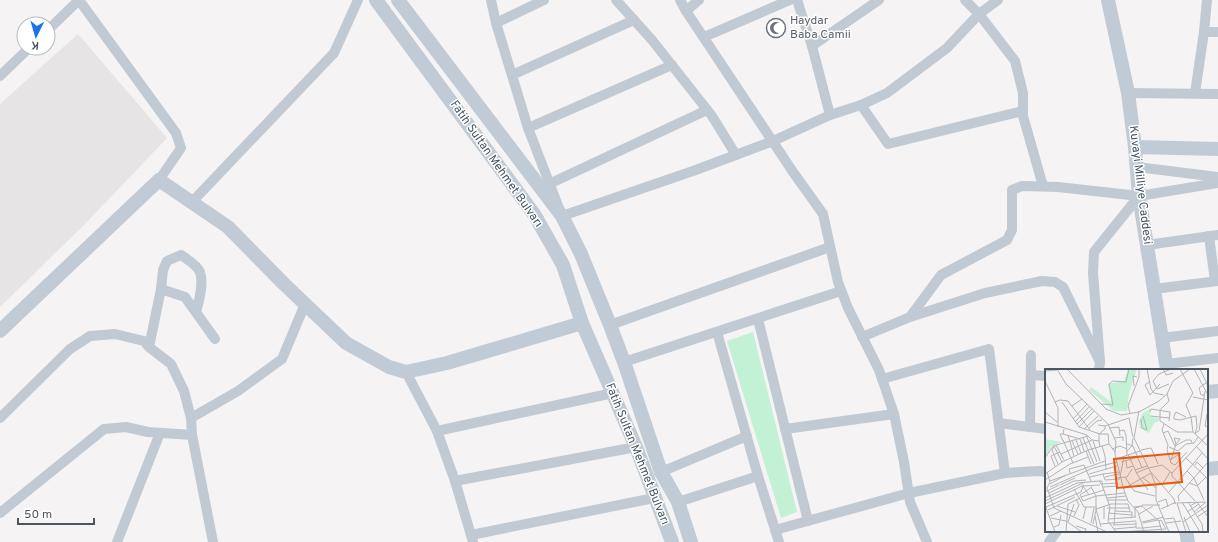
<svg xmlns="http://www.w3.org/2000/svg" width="1218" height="542" viewBox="0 0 1218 542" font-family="Overpass,sans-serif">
  <rect width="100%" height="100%" fill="#f5f3f3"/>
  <!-- education -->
  <path fill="#e6e4e5" d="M 78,34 L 167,138 L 85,224 L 0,307 L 0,104 Z"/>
  <!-- green -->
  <path fill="#c3f1d5" d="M 753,332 L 797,512 L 781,518 L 727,341 Z"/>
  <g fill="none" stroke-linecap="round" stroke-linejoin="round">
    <!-- street -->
    <g stroke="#c1cad2" stroke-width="10">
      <path d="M 79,0 L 176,133 L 181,148 L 159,180"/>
      <path d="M 491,0 L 496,23 L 528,128 L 562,216 L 693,171 L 773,141 L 830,115 L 861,105 L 887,93 L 947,48 L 979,14 L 998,0"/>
      <path d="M 616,0 L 652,40 L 712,116 L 736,155"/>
      <path d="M 680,0 L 686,11 L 793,172 L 823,214 L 838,282 L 848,308 L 879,370 L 894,414 L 904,462 L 910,502 L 927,542"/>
      <path d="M 797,0 L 812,46 L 830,115"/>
      <path d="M 965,0 L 979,14 L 1015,61 L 1023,93 L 1023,116 L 1043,186"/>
      <path d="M 686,11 L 699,0"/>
      <path d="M 496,23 L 544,0"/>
      <path d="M 48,30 L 79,0"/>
      <path d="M 1204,32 L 1218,32"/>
      <path d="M 704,37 L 790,0"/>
      <path d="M 812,46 L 879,0"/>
      <path d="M 512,75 L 634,20"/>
      <path d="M 0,76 L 29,48"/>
      <path d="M 1128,93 L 1218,94"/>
      <path d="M 1195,93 L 1204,32 L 1207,0"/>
      <path d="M 861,105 L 888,144 L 1023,111"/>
      <path d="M 528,128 L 672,65"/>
      <path d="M 1137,167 L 1218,177"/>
      <path d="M 549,184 L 707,110"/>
      <path d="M 192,202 L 334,53 L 358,0"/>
      <path d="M 1209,236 L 1215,281"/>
      <path d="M 1147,245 L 1218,235"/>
      <path d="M 161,289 L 163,270 L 167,261 L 181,255 C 187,259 197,265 200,272 C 204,284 199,301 196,312"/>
      <path d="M 1154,289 L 1218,281"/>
      <path d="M 910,317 L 941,275 L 1007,240 L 1012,230 L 1012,190 L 1022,186 L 1058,187 L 1139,196 L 1218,183"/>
      <path d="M 758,319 L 808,521"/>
      <path d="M 610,325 L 830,247"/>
      <path d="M 717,332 L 758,476 L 779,542"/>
      <path d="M 862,337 L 910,317 L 985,293 L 1042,281 L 1055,282 L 1063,287 L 1100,362"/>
      <path d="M 1162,338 L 1218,331"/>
      <path d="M 149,347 L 161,289 L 185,297 L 215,339"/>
      <path d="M 624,362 L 841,291"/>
      <path d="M 1166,364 L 1218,358"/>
      <path d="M 1099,370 L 1100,362 L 1093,273 L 1094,252 L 1139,196"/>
      <path d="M 406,372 L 437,431 L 455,481 L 473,542"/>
      <path d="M 1031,375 L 1046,376"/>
      <path d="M 882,379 L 989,349 L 1005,473"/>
      <path d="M 0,418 L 70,349 L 90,336 L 115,334 L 144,341 L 149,347 L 171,364 L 184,391 L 191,418 L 192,435 L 213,542"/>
      <path d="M 191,418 L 238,391 L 282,359 L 305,304"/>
      <path d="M 999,423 L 1046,429"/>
      <path d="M 1030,427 L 1031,355"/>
      <path d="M 785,429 L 894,414"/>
      <path d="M 437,431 L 613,393"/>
      <path d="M 661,472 L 747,436"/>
      <path d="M 455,481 L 636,447"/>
      <path d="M 678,502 L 758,476"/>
      <path d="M 0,513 L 104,429 L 126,427 L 148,432 L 192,435"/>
      <path d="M 775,530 L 909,493 L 1005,473 L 1039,471 L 1046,472"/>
      <path d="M 471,535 L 654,498"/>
      <path d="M 117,542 L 160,433"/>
      <path d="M 1049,542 L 1057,531"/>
    </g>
    <!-- secondary -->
    <g stroke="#c1cbd6" stroke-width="14">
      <path d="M 376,0 L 534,214 L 563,265 L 582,323 L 636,447 L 672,542"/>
      <path d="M 398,0 L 562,216 L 581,254 L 610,325 L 624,362 L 661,472 L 678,502 L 691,542"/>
      <path d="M 1108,0 L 1128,93 L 1135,147 L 1139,196 L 1167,370"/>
      <path d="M 1135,147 L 1218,149"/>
      <path d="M 0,331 L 159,180 L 228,227 L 283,283 L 346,343 L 389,367 L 406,372 L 447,363 L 582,323"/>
      <path d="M 1207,392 L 1218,391"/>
      <path d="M 1207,469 L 1218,468"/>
      <path d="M 1186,531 L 1188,542"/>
    </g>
  </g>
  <!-- icons -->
  <defs>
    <g id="mosque-ring" transform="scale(1)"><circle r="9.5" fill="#fff" stroke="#6b7280" stroke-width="1.5"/><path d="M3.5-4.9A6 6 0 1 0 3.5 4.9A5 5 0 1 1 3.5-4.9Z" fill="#6b7280"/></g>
  </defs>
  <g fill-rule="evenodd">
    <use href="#mosque-ring" x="776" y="28"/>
  </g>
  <g text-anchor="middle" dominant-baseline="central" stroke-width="3" stroke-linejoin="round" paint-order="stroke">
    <!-- worship labels -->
    <g font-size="12" fill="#5b616d" stroke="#fff" text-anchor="start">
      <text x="790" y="21">Haydar<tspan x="790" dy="14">Baba Camii</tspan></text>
    </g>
    <!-- street labels -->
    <g font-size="12" fill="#4a5661" stroke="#fff">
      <text transform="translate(496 164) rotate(55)">Fatih Sultan Mehmet Bulvarı</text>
      <text transform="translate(1140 185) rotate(83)">Kuvayi Milliye Caddesi</text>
      <text transform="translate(637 454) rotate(68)">Fatih Sultan Mehmet Bulvarı</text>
    </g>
  </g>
  <!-- overview -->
  <g transform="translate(1045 369)">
    <rect width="163" height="163" fill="#f5f3f3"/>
    <path d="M 83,0 L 92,0 L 84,24 L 82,42 L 69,42 L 44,21 L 46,18 L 66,33 L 63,15 L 79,12 ZM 105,40 L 105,48 L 113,49 L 114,52 L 109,54 L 104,64 L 95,59 L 94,52 L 98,44 ZM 0,70 L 17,73 L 6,77 L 0,89 Z" fill="#c3f1d5"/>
    <path fill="none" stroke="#b1b4b9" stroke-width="1" d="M 12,0 L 21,15 L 63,55 L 71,73 L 70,85 L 78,118 L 83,132 L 93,143 L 99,163M 22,0 L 61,40 L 76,46 L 94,43 L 114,32 L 122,25 L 128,12 L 145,0M 102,0 L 106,20 L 109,24 L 119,26M 118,0 L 121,6 L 128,4M 135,0 L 148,24 L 141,36 L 146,48 L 148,63 L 163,77M 149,0 L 163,26M 155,0 L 163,17M 0,2 L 12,1M 0,12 L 13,39 L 13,58M 104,13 L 100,16 L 105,26 L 115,15M 89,17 L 88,7 L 92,8M 112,20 L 108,12 L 114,5 L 126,0M 112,20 L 124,15M 122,25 L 124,32 L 115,41 L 115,52 L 132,63 L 148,63M 159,26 L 156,26 L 154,19 L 161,14M 148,28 L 163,31M 10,33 L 15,31 L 23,32 L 45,61M 17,33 L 34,58 L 55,65 L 63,65 L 64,75M 57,35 L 68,36 L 64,15 L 68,12 L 81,13 L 84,0M 27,37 L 37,30M 94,42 L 89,69 L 105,102 L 129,130 L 130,135 L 131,133M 0,43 L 12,53M 105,43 L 106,40 L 125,43 L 124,52M 85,44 L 83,37 L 94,8 L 94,0M 162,45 L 160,57 L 163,58M 105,47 L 125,49M 129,47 L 129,50 L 135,51 L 151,47 L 152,58 L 150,65M 129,47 L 131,43 L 141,48M 28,50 L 42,35M 96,50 L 97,59 L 102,61 L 98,47M 0,53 L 42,66 L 47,71M 30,53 L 44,38M 32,55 L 47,40M 119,55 L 117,61 L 123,76 L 122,81 L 126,94 L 130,96 L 142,83M 53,56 L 60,57 L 84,49 L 88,68M 34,58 L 49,42M 44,59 L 52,52 L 57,51M 64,59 L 74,58 L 75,67M 39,60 L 53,47M 75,62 L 79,61 L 81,66 L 82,86M 118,64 L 123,62 L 130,77M 150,64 L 154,62 L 160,22M 18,65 L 35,70 L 39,82M 23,66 L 29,87M 42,68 L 52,93M 38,69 L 49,95M 69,69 L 78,68 L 78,72M 18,71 L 28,94M 31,71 L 36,84M 18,72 L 15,65 L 18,65 L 19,60M 27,72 L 33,85M 48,72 L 55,92M 54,72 L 54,65 L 60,60 L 60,57M 82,75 L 88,77 L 97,99M 11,76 L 19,91M 9,77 L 17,93M 57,77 L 60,87 L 61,100M 130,77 L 141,71 L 146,71 L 147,74M 9,78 L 7,81 L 13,95M 124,78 L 133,82 L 141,75 L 149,74 L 153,68M 152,78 L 163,90M 67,80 L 75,77 L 82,80M 96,81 L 106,79 L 107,81M 107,81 L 113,95M 41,82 L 46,95M 82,82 L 87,77 L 88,69M 16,85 L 47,71 L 54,72 L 55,78M 83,85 L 92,105 L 103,121M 0,89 L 8,77 L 43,67M 141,89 L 163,110M 71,90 L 95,82M 125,91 L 136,84M 126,91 L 131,75 L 129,69 L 135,70 L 131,75M 81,92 L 82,99 L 88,97M 76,93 L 93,88M 148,95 L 157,84M 150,96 L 152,93 L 158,99M 10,97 L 6,87 L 15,83M 104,99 L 117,96 L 127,104 L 127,107 L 150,132M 90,101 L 102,97M 142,102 L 149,109 L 159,131M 2,103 L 5,113 L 2,119 L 9,139 L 62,163M 25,104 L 24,100 L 39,96 L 46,112M 91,104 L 103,99M 127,104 L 163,65M 0,105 L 17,93 L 43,81 L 64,75 L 70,83M 44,105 L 72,97M 45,108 L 58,105M 60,108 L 74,105M 75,108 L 79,88M 80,108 L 89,122 L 110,127M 97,108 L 111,119M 70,109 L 82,108 L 87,100M 0,111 L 25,95 L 43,88M 60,111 L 58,105 L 74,103M 60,111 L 75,110M 5,112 L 60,92M 144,114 L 152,117 L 161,108M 5,115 L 21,106M 57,115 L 73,114M 15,116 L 30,109M 57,116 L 65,138 L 63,152 L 71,163M 117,116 L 125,103M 5,118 L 48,99 L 72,93M 46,118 L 51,127 L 51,141 L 48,155M 58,118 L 72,117M 29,120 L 39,138 L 52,138M 78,120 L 106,104 L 111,117 L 111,131 L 124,163M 0,123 L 14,116M 124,123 L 148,95M 4,124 L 29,112 L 41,111M 35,126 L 38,132 L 51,127 L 80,124M 35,126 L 47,118M 44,126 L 38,117 L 55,116M 36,128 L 59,121M 0,129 L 32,114 L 54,112 L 57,116 L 57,112 L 54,112M 62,129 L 81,127M 63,131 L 83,131M 0,132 L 40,113M 134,132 L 133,127 L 163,93M 113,133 L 121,130 L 123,138M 137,133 L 155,163M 143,133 L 157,155 L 158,163M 132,134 L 160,133M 132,134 L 141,163M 0,135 L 39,116M 0,136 L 10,163M 97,136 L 115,136M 12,137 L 30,143M 145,137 L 152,133 L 163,148M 1,138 L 36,123 L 38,117M 89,138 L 97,137 L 114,152 L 117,163M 62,139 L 85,139M 116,140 L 129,134M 3,141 L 30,128M 70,142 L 87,143 L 87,148M 142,143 L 154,135M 149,143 L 161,133M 63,144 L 87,146M 94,145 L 108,137M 5,147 L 16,142M 29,147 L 34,136 L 31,130M 50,147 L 53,163M 90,148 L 90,139 L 97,137M 139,148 L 145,163M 152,148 L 163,141M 6,149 L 21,152 L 37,163M 38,150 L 41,138M 59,150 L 59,137M 63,150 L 91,148M 119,150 L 129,149 L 134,163M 114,152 L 116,151 L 121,160M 23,153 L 29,135M 91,153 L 91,159 L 98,159M 97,153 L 119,148M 138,153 L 163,136M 46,154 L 49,139M 98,154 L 113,151M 121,154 L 136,152M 55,155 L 91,152M 68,156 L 91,155M 69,156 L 72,114M 31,157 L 41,160 L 40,163M 9,158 L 14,156 L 16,146M 56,158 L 51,140 L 66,135 L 83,135 L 85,143M 98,159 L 115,157M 69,160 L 91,158M 21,163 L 23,135 L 35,129M 76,163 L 121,160"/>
    <path fill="#e8590c" fill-opacity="0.15" stroke="#e8590c" stroke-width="2" d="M 134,84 L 137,113 L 72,119 L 69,90 Z"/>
    <rect width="163" height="163" fill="none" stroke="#4a5661" stroke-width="2"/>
  </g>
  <!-- north arrow -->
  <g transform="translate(36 36) rotate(185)"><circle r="19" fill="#ffffff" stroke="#b7bbc0"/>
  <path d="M0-3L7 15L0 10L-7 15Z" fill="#1a73e8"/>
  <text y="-6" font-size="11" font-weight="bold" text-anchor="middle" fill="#4a5661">K</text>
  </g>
  <!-- scale -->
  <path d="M18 518v6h76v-6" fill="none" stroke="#4a5661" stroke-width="2"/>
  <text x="24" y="518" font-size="12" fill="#4a5661" stroke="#ffffff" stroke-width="3" paint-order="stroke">50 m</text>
</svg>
